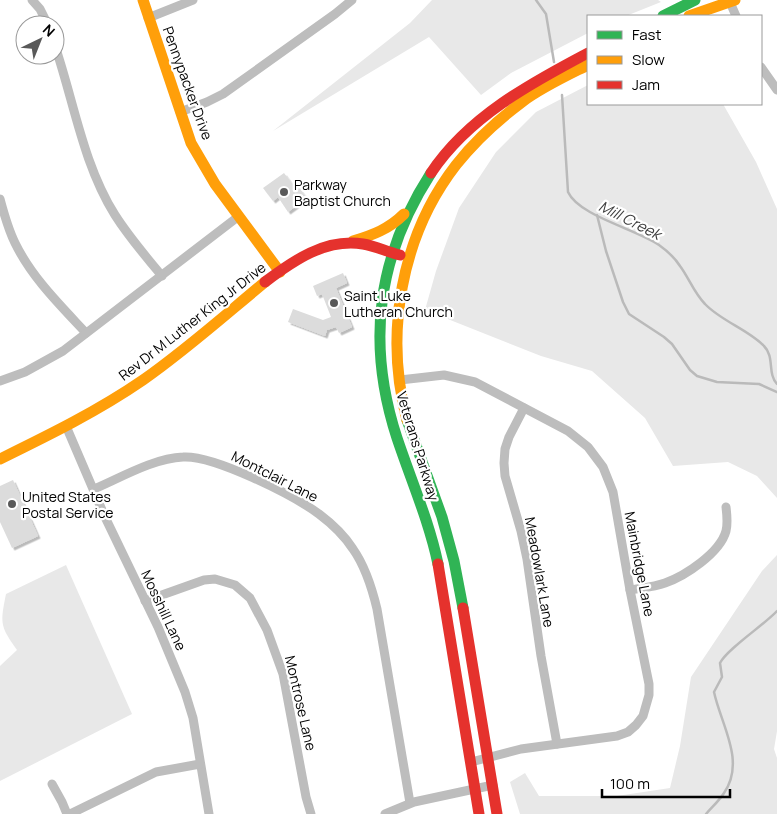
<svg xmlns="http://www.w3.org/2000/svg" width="777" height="814" viewBox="0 0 777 814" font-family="Manrope,sans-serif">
  <defs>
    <filter id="shadow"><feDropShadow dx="2.5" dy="2.5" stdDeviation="0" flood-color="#0004"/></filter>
  </defs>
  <rect width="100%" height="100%" fill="#fff"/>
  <!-- green -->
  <g fill="#e8e8e8">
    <path d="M 432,0 L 658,0 L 661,2 L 626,16 L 588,16 L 588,33 L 511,73 L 481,95 L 429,37 L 273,131 L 410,23 Z"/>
    <path d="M 588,85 L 588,104 L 723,104 L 756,162 L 777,209 L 777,498 L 757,476 L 728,462 L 673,466 L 645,418 L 592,371 L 541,356 L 425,310 L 436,271 L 459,208 L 496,152 L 536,112 Z"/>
    <path d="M 777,555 L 777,731 L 774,749 L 777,758 L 777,814 L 520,814 L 510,782 L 525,773 L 539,796 L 617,796 L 670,788 L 680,746 L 691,677 L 762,571 Z"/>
    <path d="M 66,565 L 132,714 L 0,781 L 0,666 L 17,650 C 0,626 0,624 6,594 Z"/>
  </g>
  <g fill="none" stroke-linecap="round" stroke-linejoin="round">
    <!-- stream -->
    <g stroke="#bababa" stroke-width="2.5">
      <path d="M 536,0 L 546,14 L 554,62"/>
      <path d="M 562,95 L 568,192 C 579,216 636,229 659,245 C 666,250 675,258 680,266 C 689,278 694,293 705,304 C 721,321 749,330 764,346 C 775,357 767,373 777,384"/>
      <path d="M 597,215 L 606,251 L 623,302 L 629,314 L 664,337 L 672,344 L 690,370 L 697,376 L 717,382 L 759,384 L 777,392"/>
      <path d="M 706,814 C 712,807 719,801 724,793 C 746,761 721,725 714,692 L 722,677 L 720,663 C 727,649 764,625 777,611"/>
    </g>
  </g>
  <!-- building -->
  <g fill="#dcdcdc" filter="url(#shadow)">
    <path d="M 284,173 L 293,185 L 295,183 L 307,198 L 288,212 L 278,197 L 273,201 L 263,188 Z"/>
    <path d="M 343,273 L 347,283 L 336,288 L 352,327 L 339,333 L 336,327 L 327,330 L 325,336 L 288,322 L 293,309 L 323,320 L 331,317 L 322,294 L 317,296 L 313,286 Z"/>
    <path d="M 13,480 L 38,536 L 12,548 L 0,522 L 0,486 Z"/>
  </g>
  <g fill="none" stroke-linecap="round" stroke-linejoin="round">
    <!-- street -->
    <g stroke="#bdbdbd" stroke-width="9">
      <path d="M 32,0 L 40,9 L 48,25"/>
      <path d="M 729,0 L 736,16"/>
      <path d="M 148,18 L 193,0"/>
      <path d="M 55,46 C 74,102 83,164 115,215 C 129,237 146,257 162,276"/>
      <path d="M 761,67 L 777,90"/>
      <path d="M 180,112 L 207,102 L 223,94 L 335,14 L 352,0"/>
      <path d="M 0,199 C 4,214 8,229 15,243 C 32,278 61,306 86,333"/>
      <path d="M 400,380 L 444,375 L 475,382 L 568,431 L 588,447 L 603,467 L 613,492 L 630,590 L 649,684 L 649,695 L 643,716 L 636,725 L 628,732 L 617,736 L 521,749 L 471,762"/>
      <path d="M 0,381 L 25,372 L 63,351 L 239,216"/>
      <path d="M 524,408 L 509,437 L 505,449 L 504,463 L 505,476 L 521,531 L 527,559 L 541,656 L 557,744"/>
      <path d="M 66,426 L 105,517 L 158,627 L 185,692 L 193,718 L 209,814"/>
      <path d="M 94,489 C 120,478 154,458 183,457 C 214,455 293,495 319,514 C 331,523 344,535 353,549 C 365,566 372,588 377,609 L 410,803"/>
      <path d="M 630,590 C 641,588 654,587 665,583 C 685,576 720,553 726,531 C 728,523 727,515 726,507"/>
      <path d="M 145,601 L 204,580 L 215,579 L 235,585 L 250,598 L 267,630 L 283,674 L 306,797 L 311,814"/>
      <path d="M 52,784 L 62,802 L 67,814"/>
      <path d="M 70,814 L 156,772 L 200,764"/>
      <path d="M 385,814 L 414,802 L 493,785"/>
    </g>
    <!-- fast -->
    <g stroke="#30b455" stroke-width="11">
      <path d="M 663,16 L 695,0"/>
      <path d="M 431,173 C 377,257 366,343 397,438 C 411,480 429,521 438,564"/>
      <path d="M 407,420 L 442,517 L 454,561 L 463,608"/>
    </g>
    <!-- slow -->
    <g stroke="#ff9f0a" stroke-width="11">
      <path d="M 143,0 L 191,143 L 215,184 L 280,272"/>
      <path d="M 689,16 L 735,0"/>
      <path d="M 353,241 C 373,235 389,229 404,214"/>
      <path d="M 407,420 C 384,334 401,236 456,165 C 475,141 498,120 522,102 C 542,87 566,76 588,65"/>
      <path d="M 0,459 C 49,435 98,411 143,380 C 186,350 225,315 265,282"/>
    </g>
    <!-- jam -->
    <g stroke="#e5322d" stroke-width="11">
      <path d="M 431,173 C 468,117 531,83 588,53"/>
      <path d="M 265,282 C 293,261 325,238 363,244 C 376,246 387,252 400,255"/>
      <path d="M 438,564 L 479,814"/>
      <path d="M 463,608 L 497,814"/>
    </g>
  </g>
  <!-- markers -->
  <g fill="#595959" stroke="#fff" stroke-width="2">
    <circle cx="284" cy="192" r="5"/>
    <circle cx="334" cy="303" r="5"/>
    <circle cx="12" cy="504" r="5"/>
  </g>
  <g text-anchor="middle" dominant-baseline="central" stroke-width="4.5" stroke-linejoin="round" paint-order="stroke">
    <!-- street labels -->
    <g font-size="14" fill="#000" stroke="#fff">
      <text transform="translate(188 83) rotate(70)">Pennypacker Drive</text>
      <text transform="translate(192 321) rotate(-38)">Rev Dr M Luther King Jr Drive</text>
      <text transform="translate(418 446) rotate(73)">Veterans Parkway</text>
      <text transform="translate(275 476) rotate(27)">Montclair Lane</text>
      <text transform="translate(640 564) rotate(79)">Mainbridge Lane</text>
      <text transform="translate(540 572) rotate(80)">Meadowlark Lane</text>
      <text transform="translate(164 610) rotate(65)">Mosshill Lane</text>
      <text transform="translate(301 703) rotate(77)">Montrose Lane</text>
    </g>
    <!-- poi labels -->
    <g font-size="14" fill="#000" stroke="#fff" text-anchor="start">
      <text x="294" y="184">Parkway<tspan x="294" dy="16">Baptist Church</tspan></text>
      <text x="344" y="295">Saint Luke<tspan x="344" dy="16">Lutheran Church</tspan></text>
      <text x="22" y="496">United States<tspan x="22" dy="16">Postal Service</tspan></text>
    </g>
    <!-- water labels -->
    <g font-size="15" font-style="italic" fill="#3e3e3e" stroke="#fff">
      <text transform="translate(630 220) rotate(27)">Mill Creek</text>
    </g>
  </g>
  <!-- legend -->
  <rect x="587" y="15" width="175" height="90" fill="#ffffff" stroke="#999999"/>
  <rect x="597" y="31" width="25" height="8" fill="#30b455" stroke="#999999"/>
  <text x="632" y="40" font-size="15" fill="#000000">Fast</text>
  <rect x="597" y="56" width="25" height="8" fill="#ff9f0a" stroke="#999999"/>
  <text x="632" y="65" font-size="15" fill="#000000">Slow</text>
  <rect x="597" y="81" width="25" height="8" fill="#e5322d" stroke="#999999"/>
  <text x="632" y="90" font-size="15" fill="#000000">Jam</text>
  <!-- north arrow -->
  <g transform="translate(40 40) rotate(43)"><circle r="24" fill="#ffffff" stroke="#999999"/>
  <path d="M0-4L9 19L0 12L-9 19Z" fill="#595959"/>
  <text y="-8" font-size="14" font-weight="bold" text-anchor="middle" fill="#000000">N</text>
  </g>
  <!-- scale -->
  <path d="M602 789v8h128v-8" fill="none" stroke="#000000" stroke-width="2.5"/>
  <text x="610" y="789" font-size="15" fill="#000000" stroke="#ffffff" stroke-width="4" paint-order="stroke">100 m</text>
</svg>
